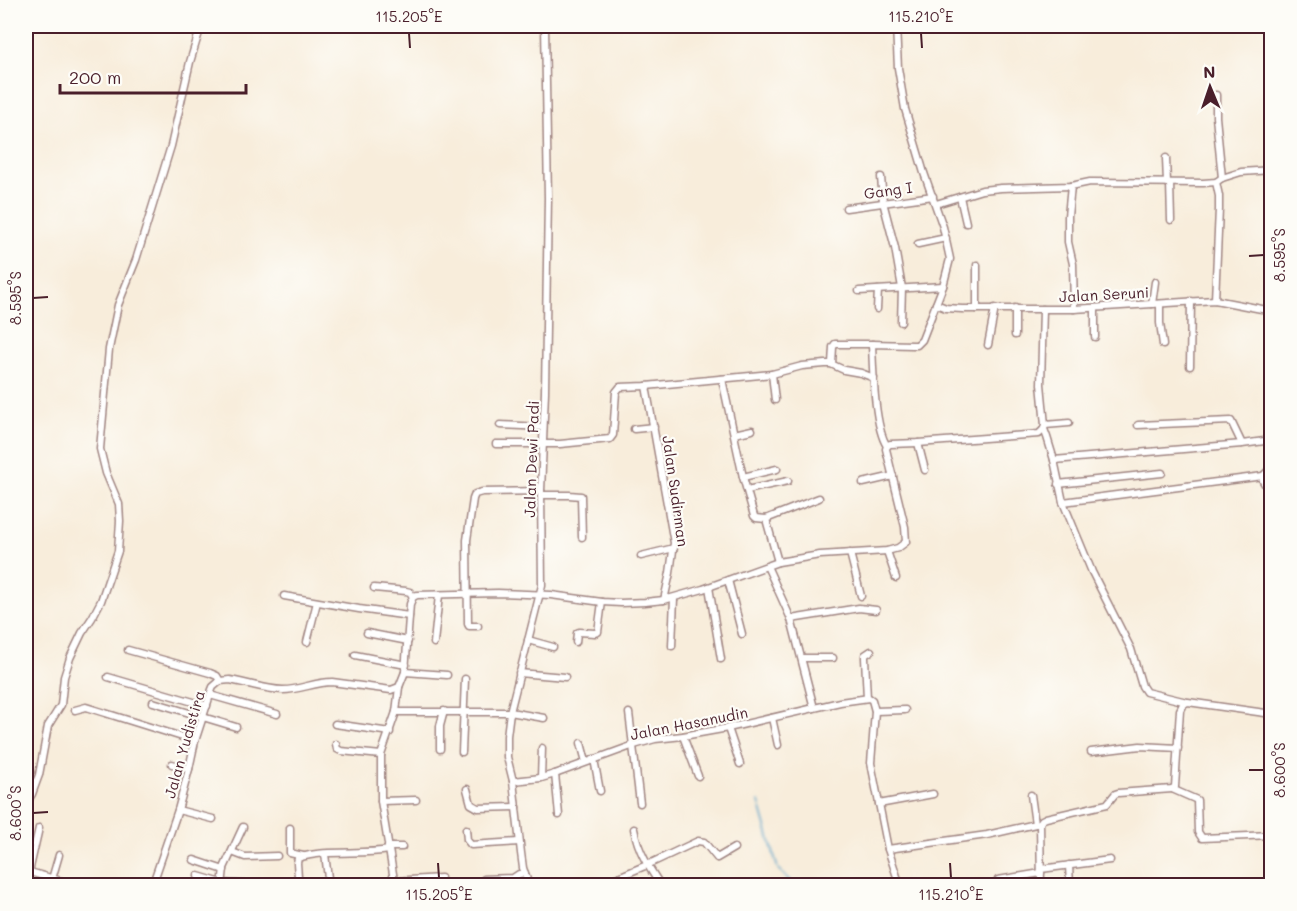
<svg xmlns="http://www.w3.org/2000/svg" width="1297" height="911" viewBox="0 0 1297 911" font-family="Mali,sans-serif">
  <rect width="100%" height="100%" fill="#fdfcf7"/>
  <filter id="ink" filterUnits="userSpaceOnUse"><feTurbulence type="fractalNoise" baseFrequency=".0167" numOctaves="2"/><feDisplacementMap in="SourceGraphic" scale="12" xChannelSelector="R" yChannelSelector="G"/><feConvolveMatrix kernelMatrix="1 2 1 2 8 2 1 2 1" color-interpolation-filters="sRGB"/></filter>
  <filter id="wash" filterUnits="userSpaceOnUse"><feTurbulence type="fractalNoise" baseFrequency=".008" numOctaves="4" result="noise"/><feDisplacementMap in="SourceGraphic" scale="24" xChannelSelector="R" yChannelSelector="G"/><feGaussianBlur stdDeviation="1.35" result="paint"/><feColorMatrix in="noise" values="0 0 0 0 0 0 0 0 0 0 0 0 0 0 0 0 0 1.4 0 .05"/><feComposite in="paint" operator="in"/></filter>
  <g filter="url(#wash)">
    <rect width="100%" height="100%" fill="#f8eddb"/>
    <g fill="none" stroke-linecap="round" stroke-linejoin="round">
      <!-- stream -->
      <path stroke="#51a3cc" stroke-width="1.5" d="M 759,802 L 778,869 L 790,881 L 796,886"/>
    </g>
  </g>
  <g filter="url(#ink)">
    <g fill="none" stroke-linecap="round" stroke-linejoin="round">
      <!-- minor casing -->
      <g stroke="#a18683" stroke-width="9">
        <g id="minor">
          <path d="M 525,26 L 545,28"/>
          <path d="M 1216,95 L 1216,117 L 1222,178"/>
          <path d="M 1166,158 L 1167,183"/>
          <path d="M 881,177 L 883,202 L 895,248 L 902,288 L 901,322"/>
          <path d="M 1170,183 L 1171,220"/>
          <path d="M 1071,186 L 1068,216 L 1068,242 L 1073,264 L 1074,309"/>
          <path d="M 960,197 L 966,223"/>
          <path d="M 936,204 L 982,190 L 1001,188 L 1071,186 L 1090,182 L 1203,183 L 1216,182 L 1222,178 L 1241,172 L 1272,170"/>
          <path d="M 846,208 L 933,196"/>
          <path d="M 918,244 L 946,238"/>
          <path d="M 859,291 L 943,286"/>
          <path d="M 1215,300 L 1219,209 L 1219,196 L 1216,182"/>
          <path d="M 936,304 L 946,308 L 962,309 L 1074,309 L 1215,300 L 1272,311"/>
          <path d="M 1152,304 L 1155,282"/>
          <path d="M 1160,304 L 1160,323 L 1163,345"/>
          <path d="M 1095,308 L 1095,337"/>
          <path d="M 877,309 L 878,290"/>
          <path d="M 977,309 L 977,265"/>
          <path d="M 1015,335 L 1015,308"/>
          <path d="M 988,345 L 995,308"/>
          <path d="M 832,364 L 833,347 L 835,344 L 872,344"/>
          <path d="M 1190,366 L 1191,301"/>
          <path d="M 772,374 L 775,400"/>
          <path d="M 722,379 L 743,477 L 754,516 L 756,518 L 766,519 L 778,562"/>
          <path d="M 646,386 L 674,543 L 670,573 L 664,600"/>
          <path d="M 500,425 L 543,427"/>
          <path d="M 1045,425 L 1069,423"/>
          <path d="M 1138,425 L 1231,421 L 1242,444"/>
          <path d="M 634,429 L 654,427"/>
          <path d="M 1044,429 L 1047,437 L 1054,460 L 1063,502 L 1092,572 L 1131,649 L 1142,686 L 1146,692 L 1187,702"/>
          <path d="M 734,434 L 752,430"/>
          <path d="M 918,443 L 925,470"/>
          <path d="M 496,444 L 560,444 L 610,439 L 613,435 L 616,392 L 620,387 L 646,386 L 772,374 L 802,366 L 825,364 L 831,364 L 844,370 L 861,373 L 874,378"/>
          <path d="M 887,446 L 890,444 L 918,443 L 1039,434 L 1044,429 L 1045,425 L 1041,384 L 1043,309"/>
          <path d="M 1054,460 L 1242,444 L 1272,440"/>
          <path d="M 1263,476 L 1263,481 L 1266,486 L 1272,488"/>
          <path d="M 743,477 L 777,469"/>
          <path d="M 863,483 L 893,476"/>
          <path d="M 1058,484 L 1162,473"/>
          <path d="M 747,490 L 788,481"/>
          <path d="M 541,495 L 569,495 L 581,496 L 582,537"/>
          <path d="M 1063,502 L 1263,476 L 1268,471 L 1272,470"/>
          <path d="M 766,519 L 819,498"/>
          <path d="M 887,551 L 896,578"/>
          <path d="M 850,553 L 861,596"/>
          <path d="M 641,556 L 674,548"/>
          <path d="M 767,566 L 791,619 L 814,708"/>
          <path d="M 728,580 L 742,634"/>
          <path d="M 709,587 L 721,659"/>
          <path d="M 374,588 L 406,591 L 410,592 L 413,597"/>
          <path d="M 284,596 L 359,609 L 409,616"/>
          <path d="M 791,619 L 859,608 L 876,610"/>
          <path d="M 478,626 L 469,626 L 468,624 L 467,540 L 473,499 L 475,494 L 482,492 L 541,491"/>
          <path d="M 367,633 L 408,641"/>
          <path d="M 528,640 L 553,647"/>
          <path d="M 307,642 L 317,602"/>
          <path d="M 576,642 L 577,633 L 579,632 L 595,633 L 598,632 L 602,602"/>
          <path d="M 434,643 L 439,595"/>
          <path d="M 672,646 L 674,598"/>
          <path d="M 128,650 L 210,673 L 217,676 L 220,681"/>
          <path d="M 355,655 L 406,665"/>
          <path d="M 802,658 L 833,658"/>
          <path d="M 405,672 L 447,675"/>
          <path d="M 519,673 L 565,677"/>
          <path d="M 108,677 L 207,706"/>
          <path d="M 210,695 L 277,714"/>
          <path d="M 867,698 L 865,658 L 865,655 L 871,651"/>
          <path d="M 153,702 L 236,727"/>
          <path d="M 75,710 L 86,707 L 195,741"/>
          <path d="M 875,711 L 905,710"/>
          <path d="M 396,712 L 510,712 L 544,718"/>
          <path d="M 629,713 L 640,803"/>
          <path d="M 772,718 L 778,745"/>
          <path d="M 335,724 L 390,732"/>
          <path d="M 728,728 L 740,764"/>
          <path d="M 683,736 L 698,776"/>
          <path d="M 581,743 L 586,762"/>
          <path d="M 336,744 L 337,749 L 341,751 L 381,755"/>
          <path d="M 440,749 L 440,726 L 444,711"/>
          <path d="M 462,752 L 465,679"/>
          <path d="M 1091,752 L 1140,746 L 1178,748"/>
          <path d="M 594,759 L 600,791"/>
          <path d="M 172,764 L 189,769"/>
          <path d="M 555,774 L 559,815"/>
          <path d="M 541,778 L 542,748"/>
          <path d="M 513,781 L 541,778 L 555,774 L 634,745 L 655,739 L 683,736 L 728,728 L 840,702 L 869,698 L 872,700 L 875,711 L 871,763 L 888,849 L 900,886"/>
          <path d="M 467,789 L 471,804 L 478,808 L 516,807"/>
          <path d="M 1172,789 L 1197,800 L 1198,832 L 1202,838 L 1272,835"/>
          <path d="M 1031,795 L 1035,824"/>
          <path d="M 26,801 L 29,799 L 32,794 L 39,775 L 48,726 L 61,705 L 64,677 L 70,658 L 82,633 L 92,618 L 101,601 L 118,551 L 120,521 L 119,504 L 106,473 L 100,449 L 109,349 L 118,305 L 136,260 L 171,146 L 190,62 L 201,26"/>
          <path d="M 381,801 L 416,800"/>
          <path d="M 879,804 L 933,794"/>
          <path d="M 178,810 L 213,819"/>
          <path d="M 1040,823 L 1041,886"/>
          <path d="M 290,828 L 290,853 L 303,856"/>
          <path d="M 466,829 L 467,840 L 471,845 L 519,842"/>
          <path d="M 634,829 C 638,851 649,868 661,886"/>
          <path d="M 388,847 L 402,847"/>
          <path d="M 888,849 L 987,835 L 1040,823 L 1042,820 L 1046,818 L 1107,804 L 1115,794 L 1118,793 L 1172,789 L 1175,787 L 1180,710 L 1183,704 L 1188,702 L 1272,714"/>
          <path d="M 232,852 L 245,857 L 277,856"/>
          <path d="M 325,854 L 329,886"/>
          <path d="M 194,860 L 224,870"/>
          <path d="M 1069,865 L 1070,886"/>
          <path d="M 1041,869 L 1110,860"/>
          <path d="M 26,871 L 79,886"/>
          <path d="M 29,872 L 39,828"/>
          <path d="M 198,876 L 222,883 L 255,885"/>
          <path d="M 298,877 L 297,863 L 298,858 C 327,849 359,855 389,850"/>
          <path d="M 52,879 L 59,855"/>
          <path d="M 484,879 L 513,878 L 519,874 L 525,873"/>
          <path d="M 998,880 L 1041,873"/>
          <path d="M 394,881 L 441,878"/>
          <path d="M 152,886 L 178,810 L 189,769 L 195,741 L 211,692 L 213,687 L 220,681 L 230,680 C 248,683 266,690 283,690 C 300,690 315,682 332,682 L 391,690 L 399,687"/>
          <path d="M 222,886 L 224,868 L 243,827"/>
          <path d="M 395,886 L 381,801 L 381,755 L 396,712 L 399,687 L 405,672 L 410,604 L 413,597 L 417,595 L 498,593 L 551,595 L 602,602 L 621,603 L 645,602 L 664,600 L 703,589 L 778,562 L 820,555 L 887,551 L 898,548 L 906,542 L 905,527 L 886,449 L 887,446 C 874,427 873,368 872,344 L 913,345 L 917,345 L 922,340 L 943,286 L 950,259 L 943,227 L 924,173 L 905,109 L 898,68 L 896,26"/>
          <path d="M 529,886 L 523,868 L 521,853 L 513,781 L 507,757 L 507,736 L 510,712 L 542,585 L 541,491 L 545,392 L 548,198 L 545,26"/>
          <path d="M 597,886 L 647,865 L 698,841 L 704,842 L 717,858 L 734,848"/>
        </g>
      </g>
      <!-- minor -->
      <use href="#minor" stroke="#fff" stroke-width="6"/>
    </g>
  </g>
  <!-- ticks -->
  <path fill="none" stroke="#4a1f2b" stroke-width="2" d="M 409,33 L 410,48M 921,33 L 922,48M 1249,256 L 1264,255M 33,298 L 48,297M 1249,770 L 1264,770M 33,813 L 48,812M 438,863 L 439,878M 950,863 L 951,878"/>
  <g text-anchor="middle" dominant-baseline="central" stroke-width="4.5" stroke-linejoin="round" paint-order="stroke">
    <!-- street labels -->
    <g font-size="15" fill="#4a1f2b" stroke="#fdfcf7">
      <text transform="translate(888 190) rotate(-8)">Gang I</text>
      <text transform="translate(1104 294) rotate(-3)">Jalan Seruni</text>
      <text transform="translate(531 459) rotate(-88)">Jalan Dewi Padi</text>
      <text transform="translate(676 491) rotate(82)">Jalan Sudirman</text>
      <text transform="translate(689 723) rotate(-11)">Jalan Hasanudin</text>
      <text transform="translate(184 744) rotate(-74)">Jalan Yudistira</text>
    </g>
  </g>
  <!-- margin -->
  <rect width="1297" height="911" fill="none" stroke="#fdfcf7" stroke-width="66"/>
  <!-- north arrow -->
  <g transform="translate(1210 87) rotate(358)" stroke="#fdfcf7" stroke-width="4.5" paint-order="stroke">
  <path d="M0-4.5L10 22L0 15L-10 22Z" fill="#4a1f2b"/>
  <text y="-9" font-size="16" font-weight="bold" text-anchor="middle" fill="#4a1f2b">N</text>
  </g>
  <!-- scale -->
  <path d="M60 84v9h186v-9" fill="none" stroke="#4a1f2b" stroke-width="3"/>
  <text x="69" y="84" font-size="18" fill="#4a1f2b" stroke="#fdfcf7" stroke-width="4.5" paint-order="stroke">200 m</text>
  <rect x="33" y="33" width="1231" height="845" fill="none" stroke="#4a1f2b" stroke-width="2"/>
  <g font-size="15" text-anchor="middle" fill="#4a1f2b">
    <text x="409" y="22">115.205°E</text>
    <text x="921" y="22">115.210°E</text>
    <text transform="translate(1280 255) rotate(-90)" y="5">8.595°S</text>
    <text transform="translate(16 298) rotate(-90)" y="5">8.595°S</text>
    <text transform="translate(1280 770) rotate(-90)" y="5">8.600°S</text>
    <text transform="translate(16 813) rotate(-90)" y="5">8.600°S</text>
    <text x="439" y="900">115.205°E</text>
    <text x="951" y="900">115.210°E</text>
  </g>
</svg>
